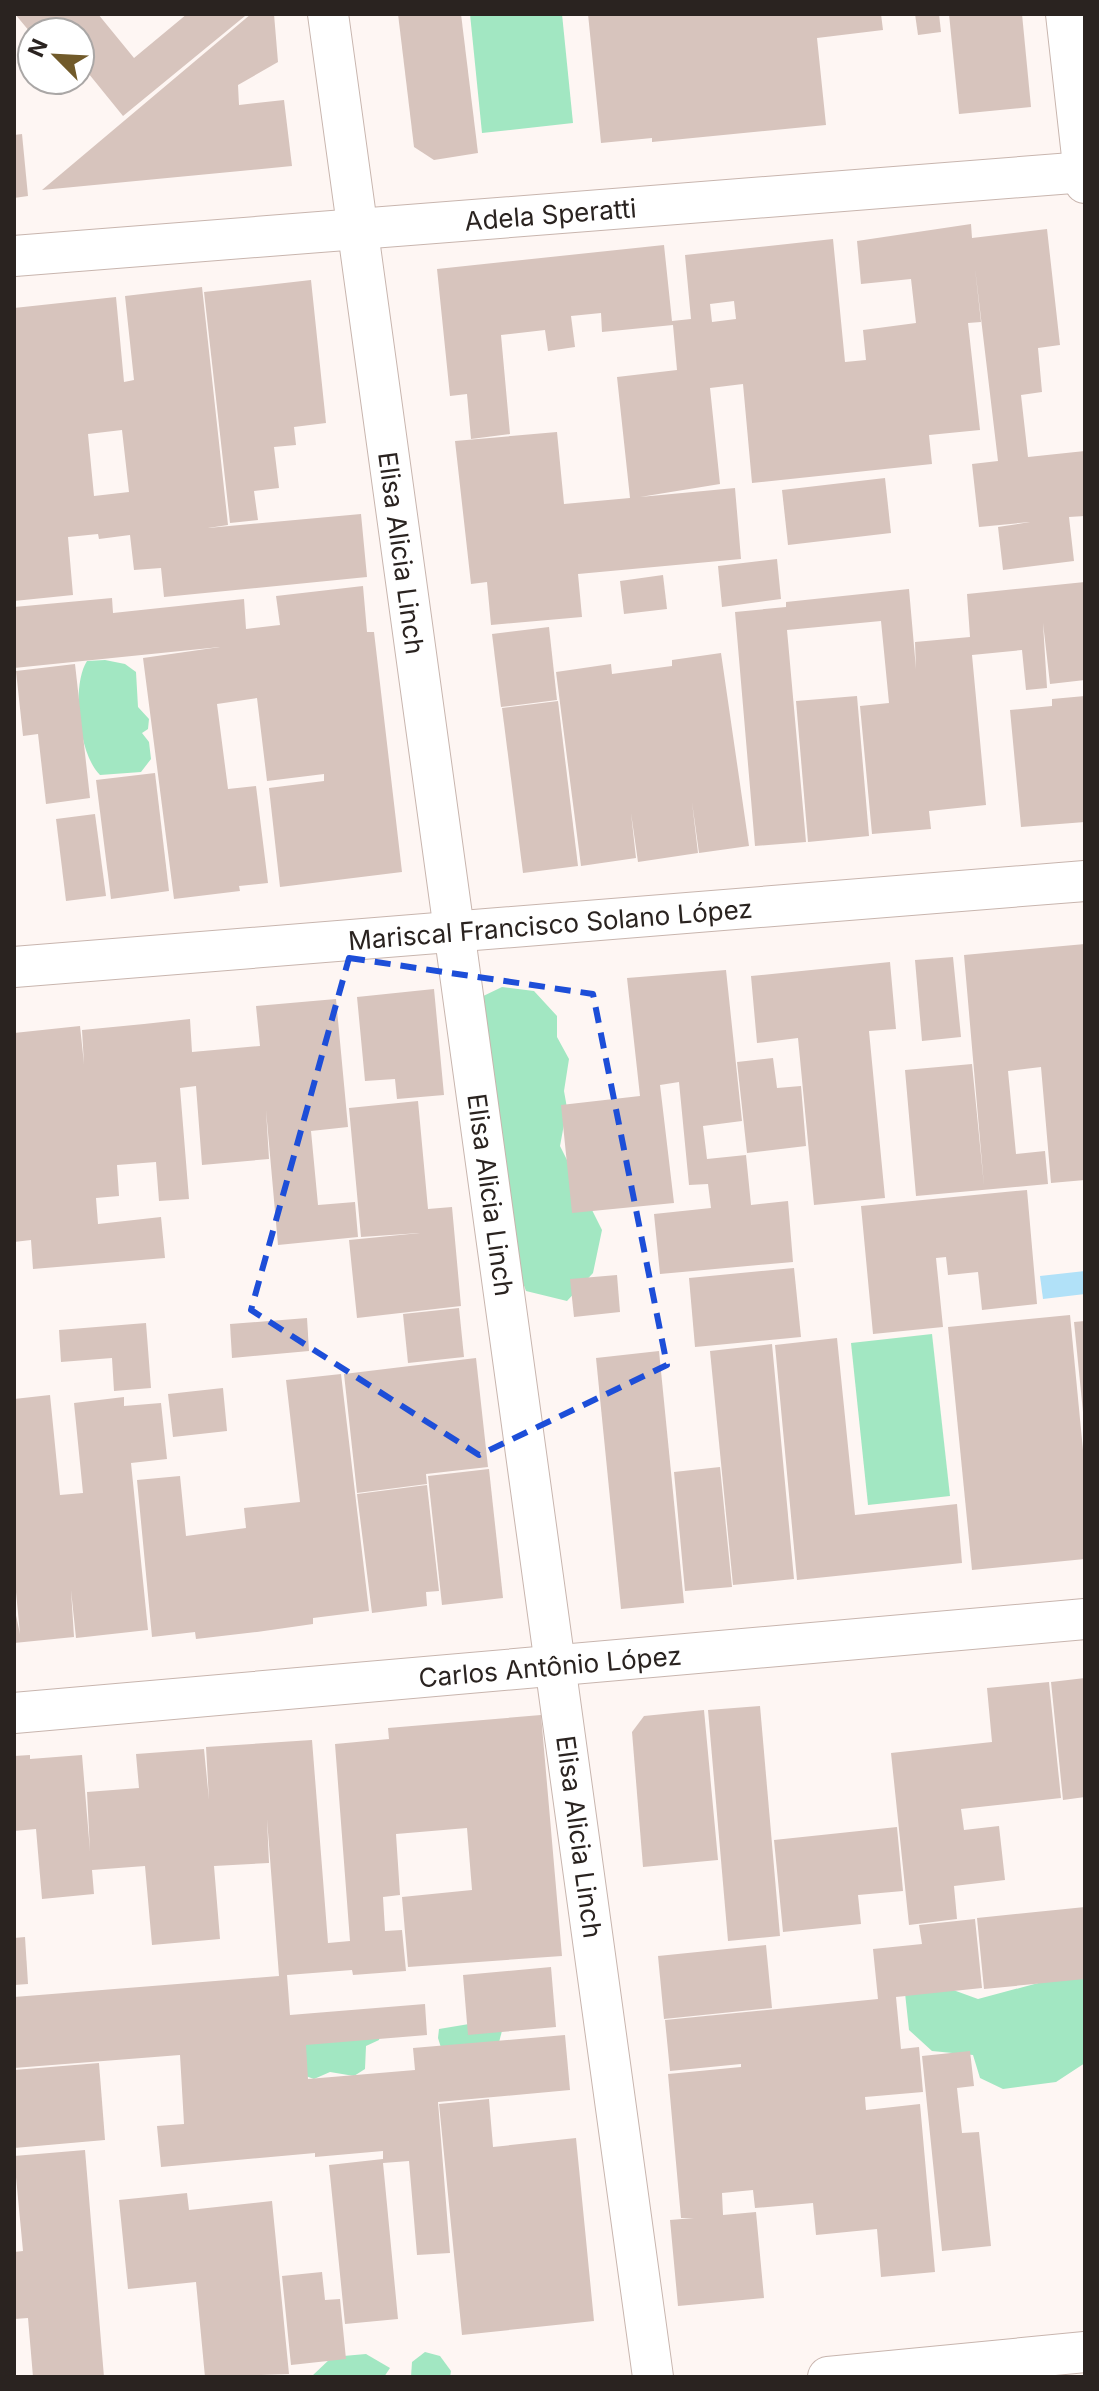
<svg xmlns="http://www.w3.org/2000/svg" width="1099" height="2391" viewBox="0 0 1099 2391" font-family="Inter,sans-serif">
  <rect width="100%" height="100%" fill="#fef6f3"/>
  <!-- green -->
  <g fill="#a2e7c2">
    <path d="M 470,14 L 562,14 L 573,123 L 482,133 Z"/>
    <path d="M 105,660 L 125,664 L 136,672 L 138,707 L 149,719 L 148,729 L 142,733 L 149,742 L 151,759 L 141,772 L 100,775 C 79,755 71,686 87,661 Z"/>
    <path d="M 502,987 L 534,991 L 557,1016 L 557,1037 L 569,1059 L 564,1091 L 567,1108 L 560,1146 L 602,1230 L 593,1273 L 567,1301 L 526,1291 L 507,1239 L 475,1000 Z"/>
    <path d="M 932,1334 L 950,1496 L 868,1505 L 851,1343 Z"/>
    <path d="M 1085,1975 L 1085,2063 L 1056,2082 L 1003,2089 L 980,2078 L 973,2055 L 932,2051 L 909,2030 L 905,1993 L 931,1982 L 978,1999 L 1057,1978 Z"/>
    <path d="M 475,2023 L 503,2027 L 497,2050 L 443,2054 L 438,2038 L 439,2029 Z"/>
    <path d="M 382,2024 L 379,2040 L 366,2046 L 365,2069 L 354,2076 L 330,2072 L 314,2079 L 289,2070 L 287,2035 Z"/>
    <path d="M 425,2352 L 440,2356 L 451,2371 L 450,2377 L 411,2377 L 412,2362 Z"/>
    <path d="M 366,2354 L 390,2368 L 384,2377 L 311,2377 L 332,2357 Z"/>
  </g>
  <!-- water -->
  <path fill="#b1e1f8" d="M 1085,1271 L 1085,1294 L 1043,1299 L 1040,1276 Z"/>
  <!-- building -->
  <g fill="#d7c4bd" fill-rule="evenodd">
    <path d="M 15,14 L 98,14 L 134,58 L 187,14 L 245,16 L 123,116 L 80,63 L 80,32 L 30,32 Z"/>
    <path d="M 251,14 L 274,14 L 278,62 L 238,85 L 239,105 L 284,100 L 292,166 L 42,190 Z"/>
    <path d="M 398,14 L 461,14 L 478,153 L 434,160 L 414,147 Z"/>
    <path d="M 588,14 L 881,14 L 883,30 L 817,38 L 826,125 L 652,142 L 652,138 L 601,143 Z"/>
    <path d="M 915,14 L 939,14 L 941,32 L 918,35 Z"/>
    <path d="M 949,14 L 1022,14 L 1031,107 L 959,114 Z"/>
    <path d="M 22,134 L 28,196 L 14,198 L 14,135 Z"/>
    <path d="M 971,224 L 972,238 L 1047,229 L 1060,345 L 1038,348 L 1042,392 L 1021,395 L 1028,457 L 1085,451 L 1085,516 L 1069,517 L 1074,561 L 1003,570 L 998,527 L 1030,522 L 979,527 L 972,464 L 998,461 L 975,268 L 981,322 L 968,323 L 980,430 L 929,435 L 932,464 L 752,483 L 743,384 L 710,388 L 720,484 L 640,497 L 735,488 L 741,559 L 578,574 L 582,617 L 491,625 L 487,582 L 471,584 L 455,441 L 557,432 L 564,504 L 630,498 L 617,377 L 677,370 L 673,325 L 602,332 L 601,313 L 571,316 L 575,347 L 548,351 L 545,330 L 501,335 L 510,434 L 471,439 L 467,394 L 450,396 L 437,269 L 664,245 L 672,321 L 691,319 L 685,255 L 833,239 L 845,362 L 866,360 L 863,330 L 916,323 L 911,279 L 861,284 L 857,241 ZM 734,301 L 736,319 L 712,322 L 710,304 Z"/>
    <path d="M 311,280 L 326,423 L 294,427 L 296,445 L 274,447 L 279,488 L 254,491 L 258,520 L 230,523 L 204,292 Z"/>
    <path d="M 202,287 L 228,525 L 208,528 L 361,514 L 367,577 L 164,597 L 161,568 L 134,570 L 130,535 L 99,539 L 98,534 L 68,537 L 73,595 L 14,601 L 14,308 L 116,297 L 124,382 L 134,380 L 125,296 ZM 122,430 L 129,492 L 94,496 L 88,434 Z"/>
    <path d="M 885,478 L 891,533 L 788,545 L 782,490 Z"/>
    <path d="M 777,559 L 781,599 L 722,607 L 718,566 Z"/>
    <path d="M 663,575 L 667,609 L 624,614 L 620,581 Z"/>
    <path d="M 1085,582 L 1085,680 L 1050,684 L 1043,623 L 1047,688 L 1026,690 L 1022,650 L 972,655 L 986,805 L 929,811 L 931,829 L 872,834 L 860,706 L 889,703 L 881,621 L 787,630 L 806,842 L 755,846 L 735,612 L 786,607 L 786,602 L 909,589 L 916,669 L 915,642 L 970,637 L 967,594 Z"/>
    <path d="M 363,586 L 367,632 L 374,632 L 402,872 L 280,887 L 269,788 L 324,781 L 324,774 L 267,781 L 257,698 L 217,704 L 228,789 L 256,786 L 268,883 L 239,886 L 240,891 L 174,899 L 143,658 L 220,647 L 14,668 L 14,607 L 112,598 L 113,613 L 244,599 L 246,629 L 280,625 L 276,596 Z"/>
    <path d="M 549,627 L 557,700 L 501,707 L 492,634 Z"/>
    <path d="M 721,653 L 749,846 L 699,853 L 692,802 L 698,853 L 638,862 L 631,813 L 636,858 L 581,866 L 556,672 L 611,664 L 612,674 L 672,666 L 672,660 Z"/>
    <path d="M 75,664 L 90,798 L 46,804 L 38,734 L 23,736 L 16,671 Z"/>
    <path d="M 857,696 L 869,836 L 808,842 L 796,701 Z"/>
    <path d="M 1085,696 L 1085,822 L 1021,827 L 1010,710 L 1052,706 L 1052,699 Z"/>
    <path d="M 558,701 L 578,866 L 523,873 L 502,708 Z"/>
    <path d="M 155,773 L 169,891 L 111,899 L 96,780 Z"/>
    <path d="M 95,814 L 106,896 L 66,901 L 56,819 Z"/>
    <path d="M 1085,944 L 1085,1180 L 1051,1183 L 1041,1067 L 1008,1071 L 1016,1154 L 1045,1151 L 1048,1184 L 916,1196 L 905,1070 L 972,1064 L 984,1186 L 964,955 Z"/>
    <path d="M 953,957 L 961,1037 L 922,1041 L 915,960 Z"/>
    <path d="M 890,962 L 896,1029 L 869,1031 L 885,1198 L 814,1205 L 798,1038 L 757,1043 L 751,976 Z"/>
    <path d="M 726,970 L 742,1121 L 703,1126 L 707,1159 L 746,1155 L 751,1205 L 788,1201 L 793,1262 L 660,1274 L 654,1214 L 711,1208 L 708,1184 L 689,1185 L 679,1082 L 660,1085 L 674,1203 L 572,1213 L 561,1105 L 640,1096 L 627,978 Z"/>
    <path d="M 434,989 L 444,1095 L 397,1099 L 395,1079 L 365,1081 L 357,997 Z"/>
    <path d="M 336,999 L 348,1127 L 311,1131 L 318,1205 L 355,1202 L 358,1237 L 278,1245 L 266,1110 L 269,1159 L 202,1165 L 196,1086 L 180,1088 L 189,1199 L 159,1201 L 156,1162 L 117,1165 L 119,1196 L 96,1198 L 98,1224 L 161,1217 L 165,1258 L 33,1269 L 31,1240 L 14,1242 L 14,1033 L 80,1026 L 84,1064 L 82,1030 L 144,1024 L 190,1019 L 192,1052 L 260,1046 L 256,1006 Z"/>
    <path d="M 773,1058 L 777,1088 L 801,1086 L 806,1146 L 747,1153 L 737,1062 Z"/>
    <path d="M 418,1101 L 428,1209 L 452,1207 L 461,1306 L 357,1318 L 349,1240 L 420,1233 L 361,1237 L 349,1108 Z"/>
    <path d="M 1027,1190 L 1037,1304 L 982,1310 L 978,1272 L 948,1275 L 946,1257 L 936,1258 L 943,1327 L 873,1334 L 861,1206 Z"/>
    <path d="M 794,1268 L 801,1337 L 695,1347 L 689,1278 Z"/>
    <path d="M 617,1275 L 620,1312 L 574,1317 L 570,1279 Z"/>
    <path d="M 459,1308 L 464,1357 L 408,1363 L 403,1314 Z"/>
    <path d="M 1070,1315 L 1085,1471 L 1085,1559 L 972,1570 L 948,1327 Z"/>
    <path d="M 307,1318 L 309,1351 L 232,1358 L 230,1324 Z"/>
    <path d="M 1085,1321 L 1085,1412 L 1083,1412 L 1074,1322 Z"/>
    <path d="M 146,1323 L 151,1388 L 114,1391 L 112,1358 L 61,1362 L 59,1330 Z"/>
    <path d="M 837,1338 L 855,1515 L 957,1504 L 962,1563 L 797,1580 L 775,1345 Z"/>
    <path d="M 772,1344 L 794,1579 L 733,1585 L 710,1351 Z"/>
    <path d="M 659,1351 L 684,1603 L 621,1609 L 596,1358 Z"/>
    <path d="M 476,1358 L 488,1467 L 426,1474 L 427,1484 L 357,1493 L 344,1374 Z"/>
    <path d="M 341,1374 L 369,1611 L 313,1618 L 313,1624 L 257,1632 L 196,1639 L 195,1632 L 152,1637 L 137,1480 L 180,1476 L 186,1536 L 246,1528 L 244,1508 L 300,1502 L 286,1380 Z"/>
    <path d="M 223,1388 L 227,1431 L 173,1437 L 168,1394 Z"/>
    <path d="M 50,1395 L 60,1495 L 83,1493 L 74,1403 L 124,1397 L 124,1406 L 161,1403 L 167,1459 L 131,1463 L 148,1630 L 76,1638 L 71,1590 L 74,1637 L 14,1643 L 14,1606 L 20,1634 L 14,1571 L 14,1399 Z"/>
    <path d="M 720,1467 L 732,1587 L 685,1591 L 674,1472 Z"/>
    <path d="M 489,1469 L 503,1598 L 442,1605 L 428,1476 Z"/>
    <path d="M 427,1485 L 439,1591 L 426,1592 L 427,1606 L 372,1613 L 357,1494 Z"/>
    <path d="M 1085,1678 L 1085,1797 L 1063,1800 L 1051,1682 Z"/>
    <path d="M 1049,1682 L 1061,1798 L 961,1809 L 964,1830 L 999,1826 L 1005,1880 L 954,1886 L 957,1919 L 909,1925 L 891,1753 L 992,1742 L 987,1688 Z"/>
    <path d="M 760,1706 L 780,1936 L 728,1941 L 708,1710 Z"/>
    <path d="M 704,1710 L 718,1860 L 643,1867 L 632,1732 L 644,1716 Z"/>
    <path d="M 541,1715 L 562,1956 L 408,1967 L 402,1897 L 472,1890 L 467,1828 L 396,1834 L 400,1895 L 383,1897 L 385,1931 L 402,1930 L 406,1971 L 353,1975 L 352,1970 L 287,1975 L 290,2015 L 425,2004 L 427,2035 L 306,2045 L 308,2079 L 415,2070 L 413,2048 L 565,2035 L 570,2090 L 438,2102 L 450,2253 L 417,2255 L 409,2161 L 383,2163 L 398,2319 L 345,2324 L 329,2165 L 383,2159 L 383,2151 L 315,2157 L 315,2153 L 161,2167 L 157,2126 L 184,2124 L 180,2055 L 14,2068 L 14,1997 L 279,1976 L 267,1819 L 269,1863 L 214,1866 L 220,1939 L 152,1945 L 145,1866 L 92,1870 L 94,1894 L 42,1899 L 36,1829 L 14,1831 L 14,1756 L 30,1755 L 30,1759 L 82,1755 L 90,1851 L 87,1792 L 139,1788 L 136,1754 L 204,1749 L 209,1800 L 206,1747 L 312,1740 L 328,1943 L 350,1941 L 335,1744 L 389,1739 L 388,1728 Z"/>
    <path d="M 897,1827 L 903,1891 L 858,1895 L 861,1924 L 783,1932 L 774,1840 Z"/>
    <path d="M 1085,1907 L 1085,1979 L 984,1989 L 977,1918 Z"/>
    <path d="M 975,1919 L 982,1988 L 896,1997 L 901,2049 L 919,2047 L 923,2092 L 865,2097 L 866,2110 L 920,2104 L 935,2272 L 881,2277 L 877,2229 L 816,2235 L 813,2203 L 755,2208 L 753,2190 L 722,2193 L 723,2215 L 756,2212 L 764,2298 L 678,2306 L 670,2220 L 694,2218 L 681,2218 L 668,2074 L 741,2067 L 741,2064 L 670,2071 L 665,2020 L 878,1999 L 873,1949 L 922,1944 L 919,1925 Z"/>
    <path d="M 25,1937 L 28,1984 L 14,1985 L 14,1938 Z"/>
    <path d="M 766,1945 L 772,2008 L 664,2019 L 658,1956 Z"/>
    <path d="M 551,1967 L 556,2027 L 468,2035 L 463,1975 Z"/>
    <path d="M 970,2051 L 974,2086 L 957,2088 L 962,2133 L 979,2132 L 991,2246 L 942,2251 L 922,2056 Z"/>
    <path d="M 99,2063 L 105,2140 L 14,2148 L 14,2070 Z"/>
    <path d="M 489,2099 L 493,2147 L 576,2138 L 594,2321 L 462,2335 L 439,2104 Z"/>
    <path d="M 85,2150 L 104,2377 L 33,2377 L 28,2318 L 14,2319 L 14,2252 L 23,2251 L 14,2156 Z"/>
    <path d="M 187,2193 L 189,2210 L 272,2201 L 289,2374 L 205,2377 L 196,2282 L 128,2289 L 119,2200 Z"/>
    <path d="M 322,2272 L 325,2300 L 340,2299 L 346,2359 L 291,2365 L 282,2276 Z"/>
  </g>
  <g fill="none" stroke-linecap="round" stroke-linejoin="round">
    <!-- minor casing -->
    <g stroke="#c8b5ae" stroke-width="42">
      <g id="minor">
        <path id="s1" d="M 328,14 C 435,802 548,1589 653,2377"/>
        <path d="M 1066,14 L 1085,183"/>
        <path id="s2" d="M 14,256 L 1085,172"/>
        <path id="s3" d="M 14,967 L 1085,881"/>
        <path id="s4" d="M 14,1713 L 1085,1619"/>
        <path d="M 828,2377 L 1085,2352"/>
      </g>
    </g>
    <!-- minor -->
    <use href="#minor" stroke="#fff" stroke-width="40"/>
  </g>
  <!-- marked area -->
  <path fill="none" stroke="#1d4ed8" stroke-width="6" stroke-dasharray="16 10" stroke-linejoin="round" d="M 349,958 L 593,994 L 667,1365 L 479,1455 L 251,1310 Z"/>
  <g text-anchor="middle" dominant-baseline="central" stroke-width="7" stroke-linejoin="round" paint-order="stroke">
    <!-- street labels -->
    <g font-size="26" fill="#2a2320" stroke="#fff">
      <text stroke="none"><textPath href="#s2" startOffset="538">Adela Speratti</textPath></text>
      <text stroke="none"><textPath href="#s1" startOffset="544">Elisa Alicia Linch</textPath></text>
      <text stroke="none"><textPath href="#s3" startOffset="538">Mariscal Francisco Solano López</textPath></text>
      <text stroke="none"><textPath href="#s1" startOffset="1192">Elisa Alicia Linch</textPath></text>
      <text stroke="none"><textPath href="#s4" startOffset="538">Carlos Antônio López</textPath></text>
      <text stroke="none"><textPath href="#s1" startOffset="1840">Elisa Alicia Linch</textPath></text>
    </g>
  </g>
  <!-- border -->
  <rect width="1099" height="2391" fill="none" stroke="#2a2320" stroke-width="32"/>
  <!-- north arrow -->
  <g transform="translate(56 56) rotate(294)"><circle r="38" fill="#ffffff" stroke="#aaa7a6" stroke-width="2"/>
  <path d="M0-6L14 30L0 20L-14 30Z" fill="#715a2a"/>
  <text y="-12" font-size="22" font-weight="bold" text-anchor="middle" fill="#2a2320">N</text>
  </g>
</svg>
